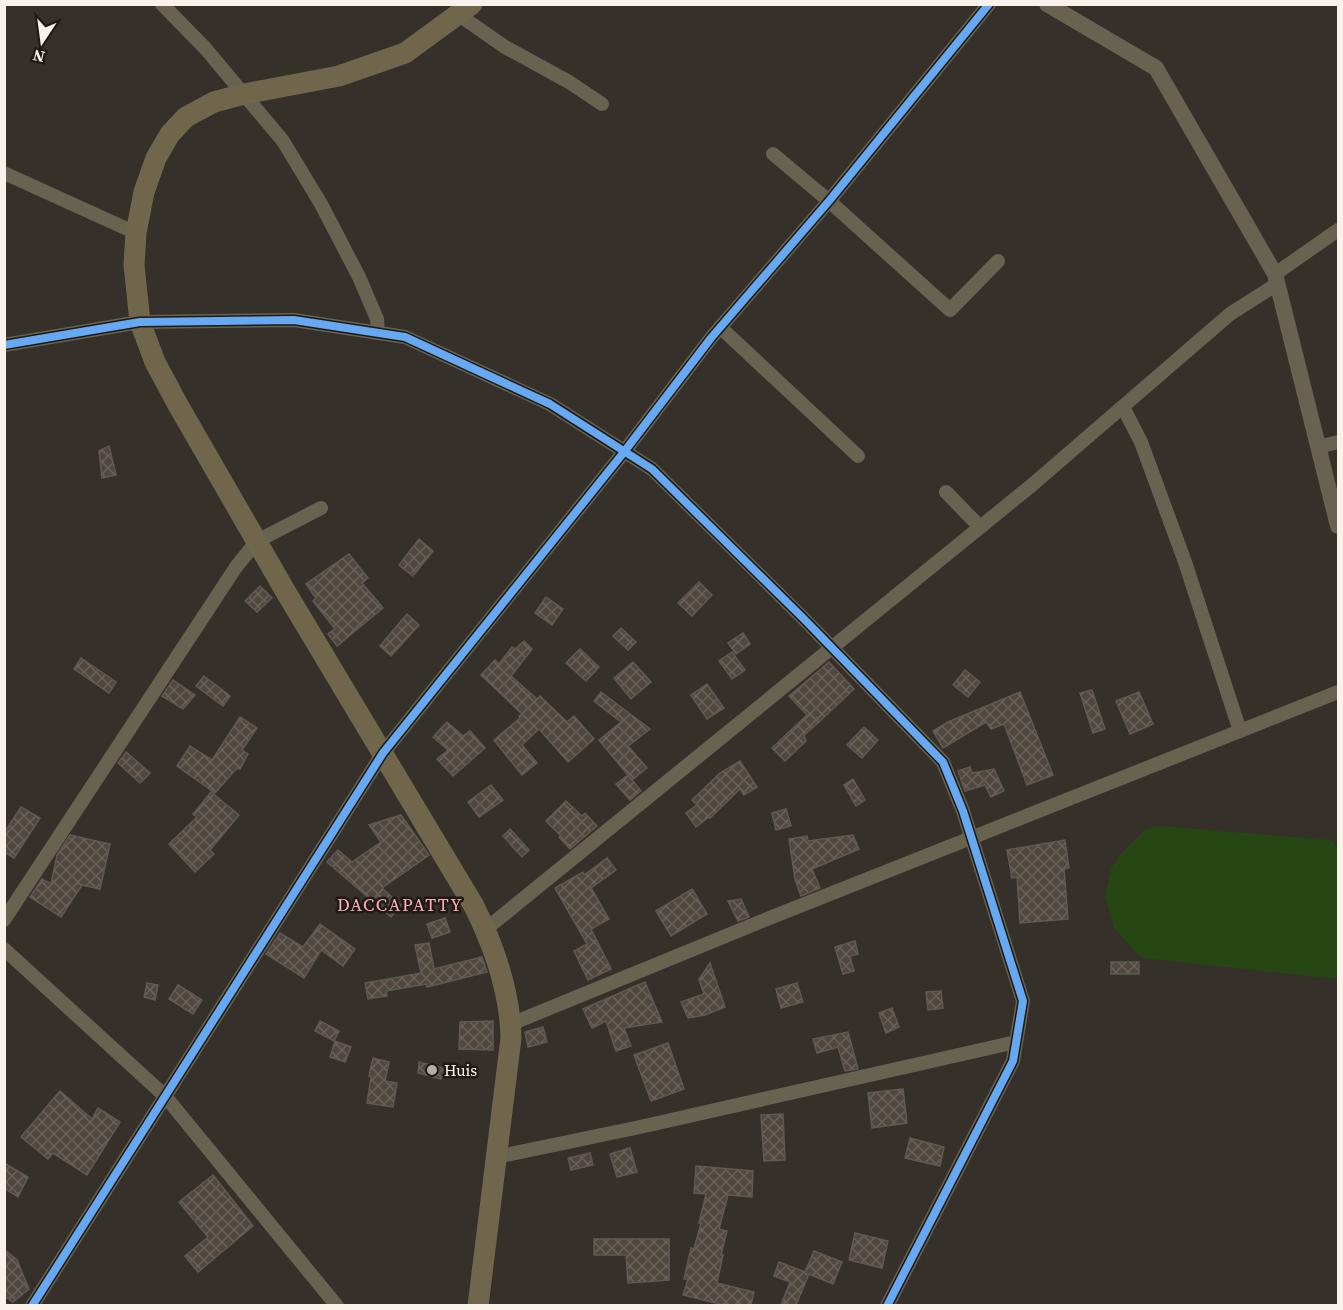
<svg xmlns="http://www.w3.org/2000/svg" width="1343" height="1310" viewBox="0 0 1343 1310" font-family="'Source Serif 4',serif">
  <defs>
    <pattern id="building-cross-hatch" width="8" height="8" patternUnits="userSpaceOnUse" patternTransform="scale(1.5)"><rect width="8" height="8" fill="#50473e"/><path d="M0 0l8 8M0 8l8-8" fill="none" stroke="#6a625a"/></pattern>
  </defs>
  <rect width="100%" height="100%" fill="#36302a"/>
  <!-- pitch -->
  <path fill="#264613" d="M 1161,826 L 1331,840 L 1338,848 L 1338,979 L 1141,958 L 1114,928 L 1105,897 L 1111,870 L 1119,856 L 1146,829 Z"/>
  <!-- building -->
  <g fill="url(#building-cross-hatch)" stroke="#5e5954" stroke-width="1.5">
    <path d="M 109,446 L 116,475 L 102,478 L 99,451 Z"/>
    <path d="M 419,539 L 433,551 L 413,576 L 399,565 Z"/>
    <path d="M 349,554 L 368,578 L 362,583 L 383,608 L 337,646 L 328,634 L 335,629 L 313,601 L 316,598 L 306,584 Z"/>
    <path d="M 699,582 L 712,595 L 692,616 L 678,603 Z"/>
    <path d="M 260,586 L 272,598 L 257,612 L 245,601 Z"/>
    <path d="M 546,597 L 563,609 L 552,625 L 535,613 Z"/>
    <path d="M 407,614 L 419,625 L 391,656 L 380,646 Z"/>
    <path d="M 621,628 L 636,642 L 628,650 L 613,636 Z"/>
    <path d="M 743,633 L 750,644 L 736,654 L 728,643 Z"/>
    <path d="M 524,641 L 532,649 L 511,676 L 537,699 L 540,696 L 567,722 L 574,716 L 594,739 L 568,762 L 539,729 L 522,745 L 537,763 L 522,775 L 494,740 L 520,718 L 519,716 L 522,714 L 481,675 L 495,660 L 499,664 L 512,647 L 515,649 Z"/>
    <path d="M 580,649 L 599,667 L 586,681 L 566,663 Z"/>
    <path d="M 732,652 L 745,670 L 732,679 L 719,661 Z"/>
    <path d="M 81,658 L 116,682 L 109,693 L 74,669 Z"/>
    <path d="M 633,662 L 651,682 L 631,699 L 614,678 Z"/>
    <path d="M 829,662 L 854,689 L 820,721 L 816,717 L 819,722 L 804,735 L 806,741 L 785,761 L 772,748 L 807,715 L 789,696 Z"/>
    <path d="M 965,670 L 980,682 L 968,697 L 953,685 Z"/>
    <path d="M 204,676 L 230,696 L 223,706 L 196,686 Z"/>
    <path d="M 173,680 L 195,695 L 183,709 L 162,696 Z"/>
    <path d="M 707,684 L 724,708 L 707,719 L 691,695 Z"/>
    <path d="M 1092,690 L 1105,729 L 1093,733 L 1080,693 Z"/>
    <path d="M 601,692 L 650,729 L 628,746 L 647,768 L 632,780 L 599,740 L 621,722 L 594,701 Z"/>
    <path d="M 1020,692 L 1053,775 L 1027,785 L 1004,724 L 991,729 L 986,722 L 943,748 L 933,731 L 948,722 Z"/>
    <path d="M 1139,692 L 1153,724 L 1130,734 L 1116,701 Z"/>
    <path d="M 240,717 L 257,728 L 242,750 L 248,754 L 240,769 L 237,768 L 215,793 L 177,766 L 190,746 L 212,760 Z"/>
    <path d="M 447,722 L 463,736 L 470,731 L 485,748 L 453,776 L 437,759 L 448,750 L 433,737 Z"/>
    <path d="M 864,727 L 878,740 L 862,758 L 847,745 Z"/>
    <path d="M 126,752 L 150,773 L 140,783 L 118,763 Z"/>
    <path d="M 740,761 L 757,787 L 744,795 L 740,789 L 710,818 L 709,817 L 696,827 L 686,813 L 697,805 L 692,800 L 720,773 Z"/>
    <path d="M 970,767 L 972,773 L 994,769 L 1004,791 L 991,797 L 985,785 L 965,791 L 958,771 Z"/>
    <path d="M 628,775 L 641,791 L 630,800 L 616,784 Z"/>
    <path d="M 853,779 L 865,800 L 856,806 L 844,785 Z"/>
    <path d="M 491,785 L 503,800 L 479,817 L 468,802 Z"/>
    <path d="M 211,792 L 239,815 L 210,850 L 214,854 L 195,872 L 169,844 L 197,817 L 193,814 Z"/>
    <path d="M 566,801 L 582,816 L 585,813 L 597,826 L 570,849 L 559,837 L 561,836 L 546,821 Z"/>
    <path d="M 21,807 L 40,818 L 14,858 L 4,852 L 4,833 Z"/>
    <path d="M 786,809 L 791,826 L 776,830 L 772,813 Z"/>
    <path d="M 401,815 L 429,855 L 382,888 L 401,905 L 391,917 L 327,862 L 338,850 L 352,862 L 381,842 L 369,825 Z"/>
    <path d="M 510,829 L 529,850 L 522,857 L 503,836 Z"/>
    <path d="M 70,835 L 110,844 L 100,889 L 82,885 L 61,917 L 30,897 L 42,879 L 51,884 L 57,855 Z"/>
    <path d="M 853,835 L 859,849 L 812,869 L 820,888 L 801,896 L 795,879 L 789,839 L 807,836 L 808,841 Z"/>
    <path d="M 1065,840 L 1069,868 L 1064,869 L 1068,919 L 1020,923 L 1017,877 L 1012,878 L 1007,850 Z"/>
    <path d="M 607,858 L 616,870 L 591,888 L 609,919 L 591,929 L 611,969 L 588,980 L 574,951 L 587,944 L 555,888 L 583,872 L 584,875 Z"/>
    <path d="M 692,889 L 707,914 L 671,936 L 656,911 Z"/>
    <path d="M 741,899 L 749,917 L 738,921 L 728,901 Z"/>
    <path d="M 445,918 L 450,932 L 432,938 L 427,924 Z"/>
    <path d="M 320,924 L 355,949 L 343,966 L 321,950 L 304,978 L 266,954 L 280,933 L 303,947 Z"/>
    <path d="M 855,941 L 858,954 L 850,956 L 854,971 L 843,974 L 835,947 Z"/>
    <path d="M 429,943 L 434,969 L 482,957 L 487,972 L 427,987 L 426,984 L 386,991 L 387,996 L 368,999 L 365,983 L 421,973 L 415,945 Z"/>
    <rect x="1111" y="962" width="28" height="12"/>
    <path d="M 710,963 L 725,1007 L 705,1015 L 688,1018 L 681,1002 L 704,994 L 699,979 Z"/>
    <path d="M 645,982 L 662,1022 L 624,1028 L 631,1046 L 616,1051 L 606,1021 L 592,1028 L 583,1009 Z"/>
    <path d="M 147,983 L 158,985 L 155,1000 L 144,997 Z"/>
    <path d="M 797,983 L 803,1002 L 781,1008 L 776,989 Z"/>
    <path d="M 178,985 L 202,1000 L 193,1014 L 169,999 Z"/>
    <path d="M 941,991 L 943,1008 L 928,1010 L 926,992 Z"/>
    <path d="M 892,1008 L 899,1027 L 886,1033 L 879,1013 Z"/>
    <path d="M 320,1021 L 339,1031 L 334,1041 L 315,1031 Z"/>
    <path d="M 493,1021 L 493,1050 L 459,1049 L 460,1022 Z"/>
    <path d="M 543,1027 L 547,1042 L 528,1047 L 525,1032 Z"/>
    <path d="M 848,1032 L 858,1069 L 845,1071 L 838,1047 L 817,1053 L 813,1039 Z"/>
    <path d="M 335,1041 L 351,1047 L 345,1062 L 330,1057 Z"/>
    <path d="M 668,1043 L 684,1089 L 651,1101 L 634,1055 Z"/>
    <path d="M 373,1058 L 389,1062 L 385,1081 L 397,1083 L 393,1107 L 367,1103 L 371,1077 L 369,1076 Z"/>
    <path d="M 419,1062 L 444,1068 L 444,1073 L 441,1079 L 418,1073 Z"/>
    <path d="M 903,1089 L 907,1123 L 872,1128 L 868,1093 Z"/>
    <path d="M 60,1091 L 92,1119 L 98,1108 L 120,1122 L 87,1175 L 53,1153 L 48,1159 L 21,1137 Z"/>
    <path d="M 783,1114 L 785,1160 L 764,1161 L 761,1115 Z"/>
    <path d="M 910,1138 L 944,1147 L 940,1166 L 905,1158 Z"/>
    <path d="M 630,1148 L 637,1172 L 617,1177 L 610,1154 Z"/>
    <path d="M 590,1153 L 593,1165 L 571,1170 L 568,1158 Z"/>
    <path d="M 4,1163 L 28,1177 L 18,1197 L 4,1188 Z"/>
    <path d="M 696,1166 L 753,1171 L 752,1197 L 728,1195 L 719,1229 L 727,1231 L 721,1255 L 723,1255 L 717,1283 L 754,1292 L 751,1305 L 724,1305 L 683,1295 L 688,1279 L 684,1279 L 691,1248 L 694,1249 L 701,1223 L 699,1223 L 706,1194 L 694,1193 Z"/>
    <path d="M 213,1175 L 253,1226 L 198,1272 L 185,1256 L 208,1237 L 179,1202 Z"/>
    <path d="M 855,1233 L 888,1241 L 882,1268 L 849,1260 Z"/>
    <path d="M 594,1239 L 669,1239 L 669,1280 L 628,1283 L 626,1255 L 594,1255 Z"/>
    <path d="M 4,1249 L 17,1260 L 29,1289 L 13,1302 L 4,1296 Z"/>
    <path d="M 814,1251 L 842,1262 L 833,1284 L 809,1274 L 796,1305 L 781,1305 L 790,1282 L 774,1276 L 779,1262 L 805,1272 Z"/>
  </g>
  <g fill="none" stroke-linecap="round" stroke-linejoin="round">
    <!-- minor -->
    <g stroke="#686251" stroke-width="14">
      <path d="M 162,4 L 205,48 L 283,141 L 321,204 L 359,277 L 377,319 L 378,333"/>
      <path d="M 459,15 L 505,47 L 569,82 L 602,104"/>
      <path d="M 773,154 L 829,201 L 950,310 L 998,261"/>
      <path d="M 4,173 L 136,233"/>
      <path d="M 1275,274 L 1338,230"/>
      <path d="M 720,327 L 858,456"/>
      <path d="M 4,345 L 140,322 L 294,320 L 405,337 L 550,404 L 652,469 L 803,618 L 943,762 L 963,811 L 1023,1001 L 1013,1061 L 887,1306"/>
      <path d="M 1123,407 L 1141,442 L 1185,562 L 1240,731"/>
      <path d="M 1318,447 L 1338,442"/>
      <path d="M 946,492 L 980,527"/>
      <path d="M 4,920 L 236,567 L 257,541 L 321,508"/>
      <path d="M 486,929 L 1032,485 L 1230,314 L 1277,284"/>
      <path d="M 4,949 L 165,1096 L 337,1306"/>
      <path d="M 511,1024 L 767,919 L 1338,692"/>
      <path d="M 496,1157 L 640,1127 L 1016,1042"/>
      <path d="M 32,1306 L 383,753 L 624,452 L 711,338 L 829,201 L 989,4"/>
    </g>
    <!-- tertiary -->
    <path stroke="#686251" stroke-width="16" d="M 1047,4 L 1156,68 L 1275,274 L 1338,526"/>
    <!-- primary -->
    <path stroke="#6f664b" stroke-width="21" d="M 472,4 L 405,53 L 339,76 L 244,94 L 214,102 L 186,117 L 170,134 L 156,158 L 144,192 L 136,233 L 134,265 L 140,322 L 155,362 L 178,405 L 287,594 L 474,906 C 495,948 510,991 511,1038 L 478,1306"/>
    <!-- cycleway casing -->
    <g stroke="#1e1a14" stroke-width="11">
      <g id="cycleway">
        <path d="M 4,345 L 140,322 L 294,320 L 405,337 L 550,404 L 652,469 L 803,618 L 943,762 L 963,811 L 1023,1001 L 1013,1061 L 887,1306"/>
        <path d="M 32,1306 L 383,753 L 624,452 L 711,338 L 829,201 L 989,4"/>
      </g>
    </g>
    <!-- cycleway -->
    <use href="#cycleway" stroke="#66a8f1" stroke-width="8"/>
  </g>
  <!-- markers -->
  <circle fill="#b5aea7" stroke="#1e1a14" stroke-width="2" cx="432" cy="1070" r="6"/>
  <g text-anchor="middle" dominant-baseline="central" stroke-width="5" stroke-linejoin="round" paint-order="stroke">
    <!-- poi labels -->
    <g font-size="16" fill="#f9f2ea" stroke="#1e1a14" text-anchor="start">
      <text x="444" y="1070">Huis</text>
    </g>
    <!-- neighbourhood labels -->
    <g font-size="18" letter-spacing="1.5" fill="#ffabb7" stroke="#1e1a14">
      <text x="400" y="904">DACCAPATTY</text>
    </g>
  </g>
  <!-- border -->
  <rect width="1343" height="1310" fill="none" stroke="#f9f2ea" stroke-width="12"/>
  <!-- north arrow -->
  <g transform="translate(42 42) rotate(193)" stroke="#1e1a14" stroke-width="4.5" paint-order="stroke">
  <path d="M0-4.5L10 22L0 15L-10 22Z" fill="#f9f2ea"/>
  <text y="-9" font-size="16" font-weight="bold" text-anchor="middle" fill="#f9f2ea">N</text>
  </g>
</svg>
